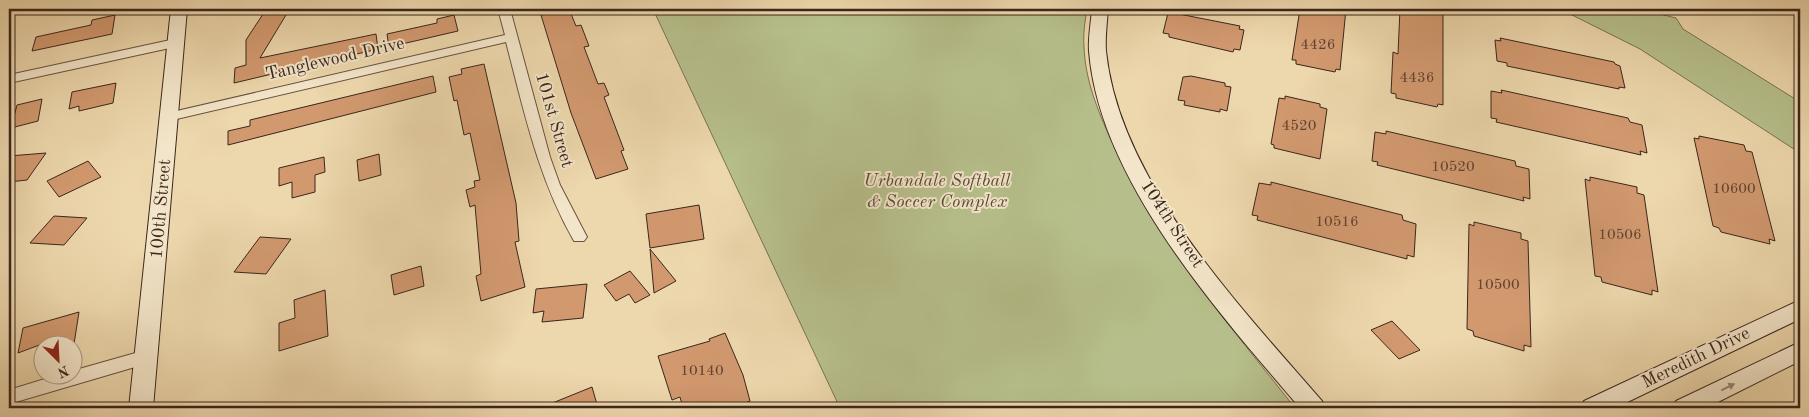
<svg xmlns="http://www.w3.org/2000/svg" width="1809" height="417" viewBox="0 0 1809 417" font-family="'Old Standard TT',serif">
  <rect width="100%" height="100%" fill="#edd7ac"/>
  <filter id="stains"><feTurbulence type="fractalNoise" baseFrequency=".004" numOctaves="4"/><feColorMatrix values="0 0 0 0 .2 0 0 0 0 .09 0 0 0 0 .02 0 0 0 .5 -.17"/></filter>
  <radialGradient id="worn" r=".72"><stop offset=".6" stop-color="#630" stop-opacity="0"/><stop offset="1" stop-color="#630" stop-opacity=".3"/></radialGradient>
  <!-- green -->
  <g fill="#b6bf8b" stroke="#787254">
    <path d="M 653,9 L 1087,9 C 1085,21 1083,34 1084,46 C 1085,80 1098,111 1111,140 C 1155,240 1228,323 1295,408 L 840,408 Z"/>
    <path d="M 1560,9 L 1640,9 L 1676,18 L 1683,29 L 1800,102 L 1800,153 L 1640,49 Z"/>
  </g>
  <!-- building -->
  <g fill="#d2996f" stroke="#3b261d">
    <path d="M 548,9 L 569,9 L 576,26 L 581,25 L 589,46 L 584,47 L 598,84 L 604,83 L 609,95 L 604,97 L 624,150 L 621,151 L 628,169 L 596,179 L 571,113 L 541,15 L 550,13 Z"/>
    <path d="M 1300,9 L 1346,9 L 1340,70 L 1336,69 L 1335,72 L 1296,64 L 1296,60 L 1292,60 Z"/>
    <path d="M 1400,9 L 1443,9 L 1443,105 L 1438,104 L 1437,107 L 1396,98 L 1396,94 L 1391,93 L 1393,52 L 1398,54 Z"/>
    <path d="M 289,10 L 260,58 L 376,34 L 378,49 L 234,83 L 235,68 L 246,65 L 246,40 L 265,11 Z"/>
    <path d="M 1168,13 L 1174,13 L 1240,26 L 1239,29 L 1244,30 L 1240,50 L 1234,49 L 1233,52 L 1169,37 L 1169,34 L 1163,33 Z"/>
    <path d="M 115,15 L 112,34 L 32,51 L 36,37 L 91,25 L 92,20 Z"/>
    <path d="M 454,15 L 458,31 L 389,47 L 387,34 L 437,23 L 437,19 Z"/>
    <path d="M 1500,38 L 1614,62 L 1615,64 L 1620,66 L 1625,88 L 1619,87 L 1619,89 L 1507,66 L 1507,63 L 1497,61 L 1495,40 L 1501,41 Z"/>
    <path d="M 484,64 L 516,203 L 519,241 L 515,242 L 525,287 L 481,301 L 476,276 L 481,274 L 475,205 L 470,207 L 466,190 L 475,187 L 474,181 L 480,180 L 470,133 L 464,135 L 457,100 L 454,101 L 449,77 L 462,74 L 461,69 Z"/>
    <path d="M 433,76 L 436,92 L 228,145 L 228,131 L 250,126 L 250,120 Z"/>
    <path d="M 1191,76 L 1225,83 L 1225,86 L 1231,87 L 1227,111 L 1220,109 L 1220,112 L 1184,105 L 1185,101 L 1178,100 L 1183,77 Z"/>
    <path d="M 116,83 L 113,103 L 79,111 L 79,106 L 69,109 L 72,92 Z"/>
    <path d="M 1501,90 L 1628,118 L 1630,122 L 1642,125 L 1647,153 L 1640,151 L 1641,155 L 1496,122 L 1497,119 L 1491,118 L 1491,91 L 1502,93 Z"/>
    <path d="M 1285,96 L 1320,104 L 1320,107 L 1327,109 L 1320,159 L 1274,148 L 1274,145 L 1271,144 L 1279,98 L 1285,99 Z"/>
    <path d="M 42,99 L 38,121 L 11,128 L 17,105 Z"/>
    <path d="M 1386,131 L 1515,161 L 1516,166 L 1529,169 L 1530,199 L 1523,197 L 1524,201 L 1377,165 L 1378,162 L 1372,161 L 1375,132 L 1386,134 Z"/>
    <path d="M 1699,136 L 1744,145 L 1746,151 L 1752,152 L 1775,241 L 1769,239 L 1770,244 L 1721,232 L 1719,228 L 1713,226 L 1694,138 L 1699,139 Z"/>
    <path d="M 46,153 L 27,180 L 9,182 L 9,156 Z"/>
    <path d="M 379,154 L 381,175 L 359,181 L 357,160 Z"/>
    <path d="M 324,157 L 325,172 L 315,175 L 315,192 L 292,198 L 292,182 L 279,186 L 279,168 Z"/>
    <path d="M 88,161 L 101,177 L 59,197 L 47,181 Z"/>
    <path d="M 1590,177 L 1637,187 L 1637,193 L 1644,195 L 1658,292 L 1652,290 L 1652,295 L 1602,282 L 1601,277 L 1595,276 L 1585,179 L 1590,181 Z"/>
    <path d="M 1271,182 L 1402,215 L 1403,220 L 1416,224 L 1414,257 L 1407,255 L 1407,259 L 1257,220 L 1258,216 L 1252,215 L 1259,183 L 1271,185 Z"/>
    <path d="M 699,205 L 704,239 L 650,248 L 646,214 Z"/>
    <path d="M 54,216 L 87,218 L 64,245 L 30,243 Z"/>
    <path d="M 1474,222 L 1521,233 L 1521,239 L 1528,241 L 1531,347 L 1524,345 L 1524,351 L 1474,336 L 1473,331 L 1467,329 L 1469,224 L 1474,226 Z"/>
    <path d="M 260,237 L 291,239 L 266,274 L 234,272 Z"/>
    <path d="M 650,249 L 676,281 L 654,293 Z"/>
    <path d="M 421,266 L 424,286 L 394,295 L 391,275 Z"/>
    <path d="M 630,271 L 650,295 L 635,303 L 629,294 L 616,301 L 604,285 Z"/>
    <path d="M 587,284 L 583,318 L 542,322 L 544,311 L 533,313 L 536,289 Z"/>
    <path d="M 325,290 L 328,336 L 279,351 L 279,323 L 295,318 L 294,300 Z"/>
    <path d="M 79,312 L 74,344 L 42,344 L 18,353 L 23,328 Z"/>
    <path d="M 1392,321 L 1420,350 L 1399,359 L 1371,330 Z"/>
    <path d="M 725,333 L 743,375 L 750,401 L 745,403 L 747,408 L 683,408 L 680,397 L 672,400 L 658,356 L 710,341 L 709,339 Z"/>
    <path d="M 592,387 L 598,408 L 545,408 L 545,406 Z"/>
  </g>
  <g fill="none" stroke-linecap="round" stroke-linejoin="round">
    <!-- street casing -->
    <g stroke="#685241" stroke-width="2">
      <g id="street">
        <path d="M 498,9 L 510,9 L 550,157 L 560,185 L 587,237 L 584,241 L 574,241 C 538,178 524,111 506,42 L 168,121 L 161,117 L 168,113 L 505,35 Z"/>
        <path d="M 175,39 L 181,43 L 179,46 L 9,83 L 9,75 Z"/>
        <path d="M 146,350 L 152,352 L 155,357 L 152,362 L 9,404 L 9,390 L 61,374 L 72,374 L 72,371 Z"/>
      </g>
    </g>
    <!-- secondary casing -->
    <g stroke="#3b261d" stroke-width="2">
      <g id="secondary">
        <path d="M 171,9 L 187,9 L 153,408 L 129,408 Z"/>
        <path d="M 1092,9 L 1108,9 C 1107,23 1105,37 1106,51 C 1119,181 1240,306 1322,401 L 1326,408 L 1300,408 C 1219,313 1099,180 1089,51 C 1088,37 1091,23 1092,9 Z"/>
        <path d="M 1800,300 L 1800,319 L 1615,408 L 1580,408 L 1584,401 Z"/>
        <path d="M 1800,342 L 1800,361 L 1706,408 L 1672,408 L 1676,401 Z"/>
      </g>
    </g>
    <!-- street -->
    <use href="#street" fill="#f3e5c9" fill-rule="evenodd"/>
    <!-- secondary -->
    <use href="#secondary" fill="#f3e5c9" fill-rule="evenodd"/>
  </g>
  <!-- one-way arrows -->
  <defs><path id="oneway-solid" d="M-6-.8H1V-3.2L6.5 0L1 3.2V.8H-6Z" transform="scale(1.25)"/></defs>
  <use fill="#978673" href="#oneway-solid" transform="translate(1728 387) rotate(-26)"/>
  <g text-anchor="middle" dominant-baseline="central" stroke-width="4" stroke-linejoin="round" paint-order="stroke">
    <!-- number labels -->
    <g font-size="15" fill="#614332">
      <text x="1318" y="45">4426</text>
      <text x="1417" y="78">4436</text>
      <text x="1299" y="126">4520</text>
      <text x="1453" y="167">10520</text>
      <text x="1734" y="189">10600</text>
      <text x="1337" y="222">10516</text>
      <text x="1620" y="235">10506</text>
      <text x="1498" y="285">10500</text>
      <text x="702" y="371">10140</text>
    </g>
    <!-- street labels -->
    <g font-size="18" fill="#3b261d" stroke="#f3e5c9">
      <text transform="translate(335 59) rotate(-13)">Tanglewood Drive</text>
      <text transform="translate(554 120) rotate(74)">101st Street</text>
      <text transform="translate(161 209) rotate(-85)">100th Street</text>
      <text transform="translate(1172 224) rotate(57)">104th Street</text>
      <text transform="translate(1696 358) rotate(-26)">Meredith Drive</text>
    </g>
    <!-- park labels -->
    <g font-size="18" font-style="italic" fill="#5a4c38" stroke="#f3e5c9">
      <text x="937" y="181">Urbandale Softball<tspan x="937" dy="21">&amp; Soccer Complex</tspan></text>
    </g>
  </g>
  <!-- margin -->
  <rect width="1809" height="417" fill="none" stroke="#edd7ac" stroke-width="30"/>
  <rect x="10" y="10" width="1789" height="397" fill="none" stroke="#3b261d" stroke-width="2.5"/>
  <rect x="15" y="15" width="1779" height="387" fill="none" stroke="#3b261d"/>
  <!-- north arrow -->
  <g transform="translate(58 360) rotate(156)"><circle r="24" fill="#f3e5c9" stroke="#a99984"/>
  <path d="M0-4L9 19L0 12L-9 19Z" fill="#8f2418"/>
  <text y="-8" font-size="14" font-weight="bold" text-anchor="middle" fill="#3b261d">N</text>
  </g>
  <rect width="100%" height="100%" filter="url(#stains)"/>
  <rect width="100%" height="100%" fill="url(#worn)"/>
</svg>
